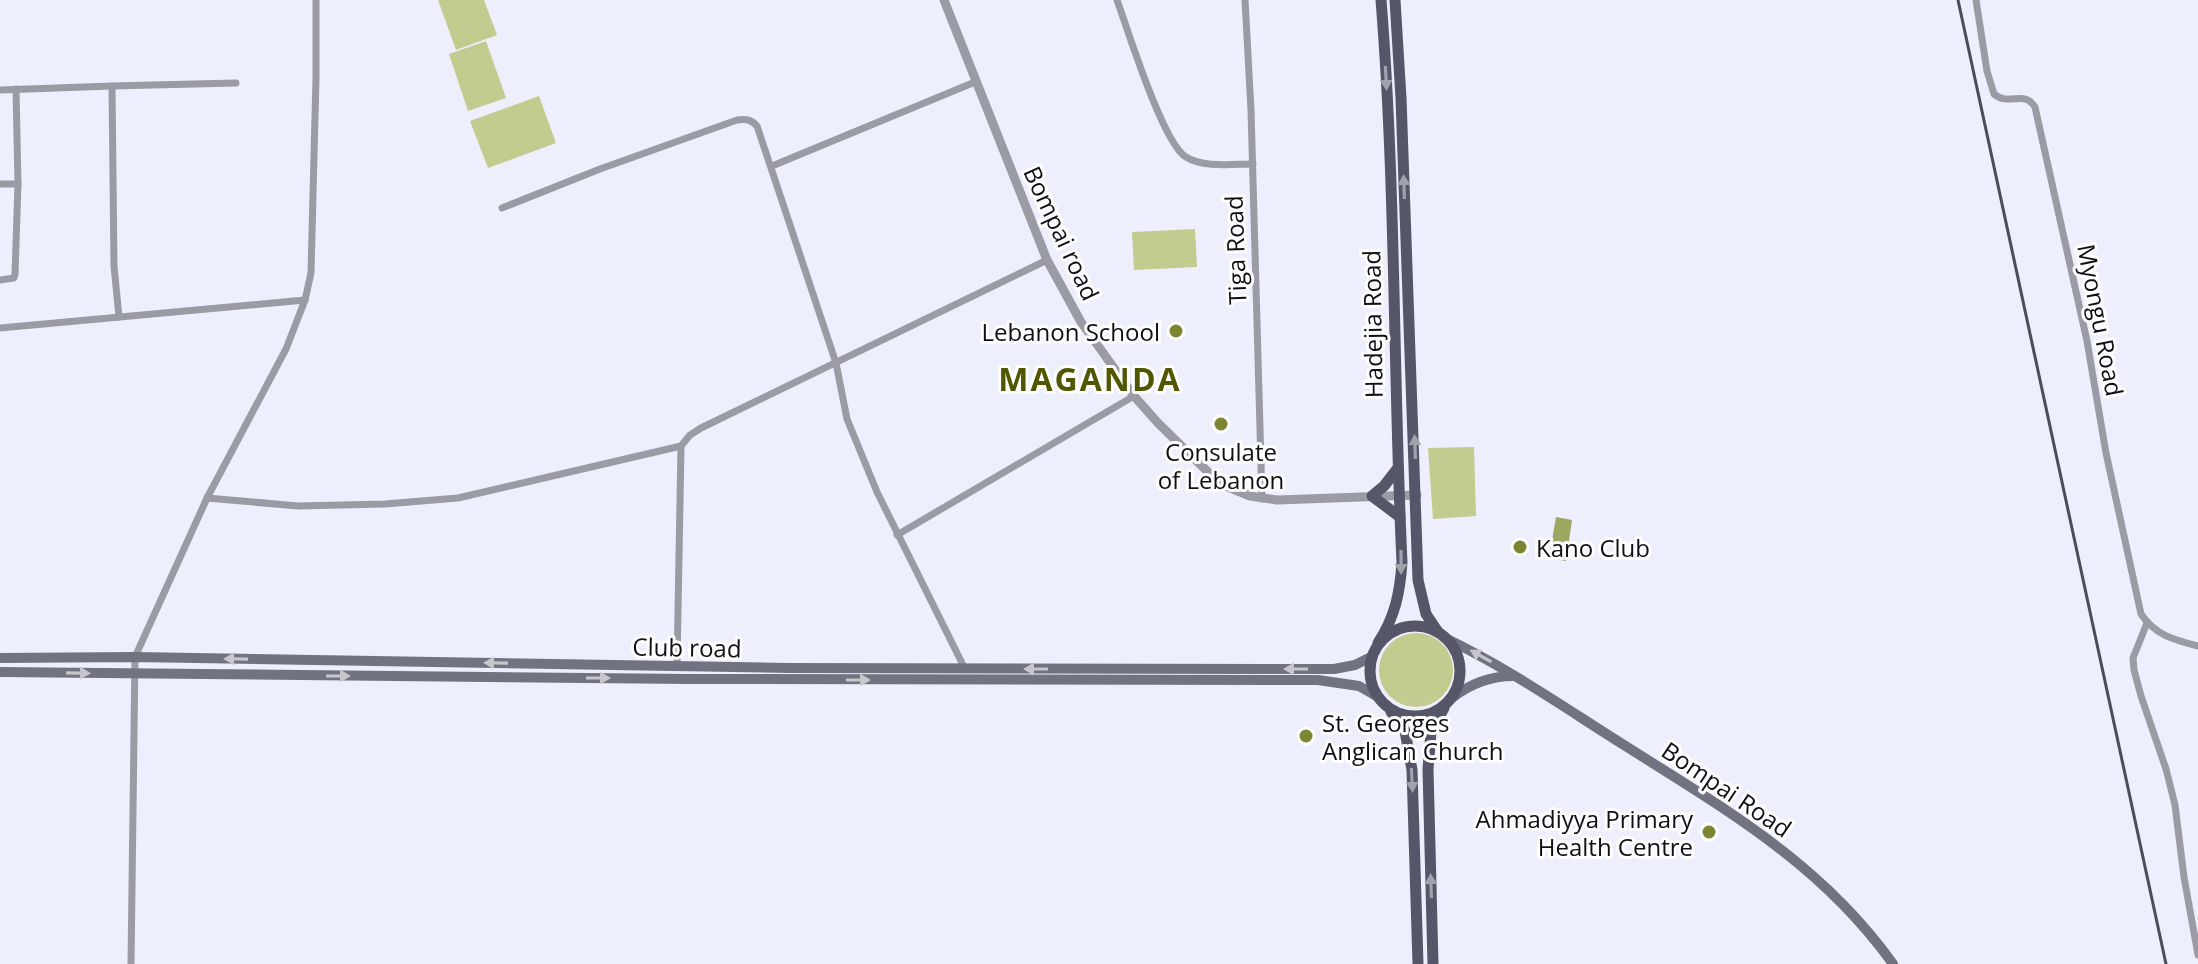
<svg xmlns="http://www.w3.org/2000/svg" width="2198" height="964" viewBox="0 0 2198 964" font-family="'Open Sans',sans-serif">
  <rect width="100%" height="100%" fill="#eeeffd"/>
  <!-- green -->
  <g fill="#c3cc8f">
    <path d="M 438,0 L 484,0 L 497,35 L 456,50 Z"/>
    <path d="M 486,41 L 506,98 L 468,111 L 449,54 Z"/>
    <path d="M 539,96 L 556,143 L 488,168 L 470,121 Z"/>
    <path d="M 1195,229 L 1197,267 L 1134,270 L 1132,232 Z"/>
    <path d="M 1474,447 L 1476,516 L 1433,519 L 1428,448 Z"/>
    <circle cx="1416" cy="670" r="37"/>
  </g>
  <!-- water -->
  <path fill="#9ea762" d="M 1556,517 L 1572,520 L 1566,561 L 1549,558 Z"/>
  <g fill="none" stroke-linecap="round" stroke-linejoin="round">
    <!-- minor -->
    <g stroke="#9b9ba5" stroke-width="7">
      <path d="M 1117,0 C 1128,30 1163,144 1186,157 C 1203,168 1233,164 1253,164"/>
      <path d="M 1245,0 L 1251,110 L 1262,499"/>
      <path d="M 1976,0 L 1987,71 L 1994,94 C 2009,107 2024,89 2035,107 L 2087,341 L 2106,453 L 2141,614 C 2155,635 2174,640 2198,646"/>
      <path d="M 0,90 L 112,86"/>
      <path d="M 772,166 L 975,82"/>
      <path d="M 0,184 L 18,184"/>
      <path d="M 502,208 L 600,169 L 737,120 C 746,119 751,119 757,126 L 836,363 L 847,419 L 877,492 L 965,669"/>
      <path d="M 0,280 L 14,278 L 15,274 L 18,184 L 16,89"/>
      <path d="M 119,317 L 114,266 L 112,86 L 236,83"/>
      <path d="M 0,328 L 305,300"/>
      <path d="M 207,498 L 298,506 L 385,504 L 458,498 L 681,446 L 690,435 L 701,428 L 1047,260"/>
      <path d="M 897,535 L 1134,396"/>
      <path d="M 2147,623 L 2133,658 L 2134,670 L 2141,696 L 2166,769 L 2175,805 L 2184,877 L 2198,955"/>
      <path d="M 677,667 L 681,446"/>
      <path d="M 131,964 L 135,657 L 207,498 L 286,349 L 305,300 L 311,273 L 316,78 L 316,0"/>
    </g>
    <!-- tertiary -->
    <path stroke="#9b9ba5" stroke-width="9" d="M 944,0 L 1047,260 L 1081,322 L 1134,396 L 1158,423 L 1209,473 L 1228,487 L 1250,496 L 1277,500 L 1417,495"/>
    <!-- secondary -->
    <g stroke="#727381" stroke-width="10">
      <path d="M 1445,638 C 1508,668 1565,708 1624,745 C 1725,809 1822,864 1893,964"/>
      <path d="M 0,658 L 135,657 L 788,668 L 1334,669 L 1355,665 L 1371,657"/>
      <path d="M 0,672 L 690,679 L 1318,680 L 1359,686 L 1378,697"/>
      <path d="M 1452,698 C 1471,683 1490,676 1514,676"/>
    </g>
    <!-- primary -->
    <g stroke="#555667" stroke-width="11">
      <path d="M 1395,0 L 1401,98 L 1418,580 L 1426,614 L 1438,632"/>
      <path d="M 1398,468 L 1384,486 L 1372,496 L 1400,517"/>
      <circle cx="1415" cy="671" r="45"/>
      <path d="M 1378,643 C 1395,617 1400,593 1402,562 C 1393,375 1396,187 1381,0"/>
      <path d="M 1391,712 L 1399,719 L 1405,731 L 1412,770 L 1418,964"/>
      <path d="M 1433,964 L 1428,769 L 1431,732 L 1444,708"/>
    </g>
    <!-- rail -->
    <path stroke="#4d4d57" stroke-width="3" d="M 1958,0 L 2166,964"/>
  </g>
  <!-- one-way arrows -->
  <defs><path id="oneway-solid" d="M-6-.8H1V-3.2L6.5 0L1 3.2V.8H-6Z" transform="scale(2)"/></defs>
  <g fill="#a1a2ab">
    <use href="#oneway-solid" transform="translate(1386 78) rotate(87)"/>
    <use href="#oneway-solid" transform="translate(1404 187) rotate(-92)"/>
    <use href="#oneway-solid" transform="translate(1415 447) rotate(-92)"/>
    <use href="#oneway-solid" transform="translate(1401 562) rotate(90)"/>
    <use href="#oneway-solid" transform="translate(1412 780) rotate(87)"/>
    <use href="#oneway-solid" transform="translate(1431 886) rotate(-92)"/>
  </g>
  <g fill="#c6c6cc">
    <use href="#oneway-solid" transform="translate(1481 656) rotate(-151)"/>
    <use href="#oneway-solid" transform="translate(236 659) rotate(-179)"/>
    <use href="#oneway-solid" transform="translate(496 663) rotate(-179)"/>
    <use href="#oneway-solid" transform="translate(1036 669) rotate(-180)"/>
    <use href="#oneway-solid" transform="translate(1296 669) rotate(-180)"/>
    <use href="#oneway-solid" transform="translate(78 673) rotate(1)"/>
    <use href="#oneway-solid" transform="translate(338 676)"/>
    <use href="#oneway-solid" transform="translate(598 678)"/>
    <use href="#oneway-solid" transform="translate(858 680)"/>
  </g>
  <!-- markers -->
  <g fill="#7b8532" stroke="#fefefe" stroke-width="3">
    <circle cx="1176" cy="331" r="8"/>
    <circle cx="1221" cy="424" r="8"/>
    <circle cx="1520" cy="547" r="8"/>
    <circle cx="1306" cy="736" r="8"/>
    <circle cx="1709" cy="832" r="8"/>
  </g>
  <g text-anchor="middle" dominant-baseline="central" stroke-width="6" stroke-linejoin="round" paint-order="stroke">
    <!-- street labels -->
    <g font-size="24" fill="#0f0f17" stroke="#fefefe">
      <text transform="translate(1062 233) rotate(65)">Bompai road</text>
      <text transform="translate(1235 250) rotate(-92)">Tiga Road</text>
      <text transform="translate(2101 320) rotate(79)">Myongu Road</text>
      <text transform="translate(1372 324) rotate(-91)">Hadejia Road</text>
      <text transform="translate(687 647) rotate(1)">Club road</text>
      <text transform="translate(1727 789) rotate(34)">Bompai Road</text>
    </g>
    <!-- poi labels -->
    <g font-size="24" fill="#0f0f17" stroke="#fefefe" text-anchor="end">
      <text x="1160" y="331">Lebanon School</text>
      <text x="1221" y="451" text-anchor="middle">Consulate<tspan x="1221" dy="28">of Lebanon</tspan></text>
      <text x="1536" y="547" text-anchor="start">Kano Club</text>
      <text x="1322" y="722" text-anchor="start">St. Georges<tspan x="1322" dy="28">Anglican Church</tspan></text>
      <text x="1693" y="818">Ahmadiyya Primary<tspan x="1693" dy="28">Health Centre</tspan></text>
    </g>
    <!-- district labels -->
    <g font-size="32" font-weight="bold" letter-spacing="2" fill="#505700" stroke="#fefefe">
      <text x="1090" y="378">MAGANDA</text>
    </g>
  </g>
</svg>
